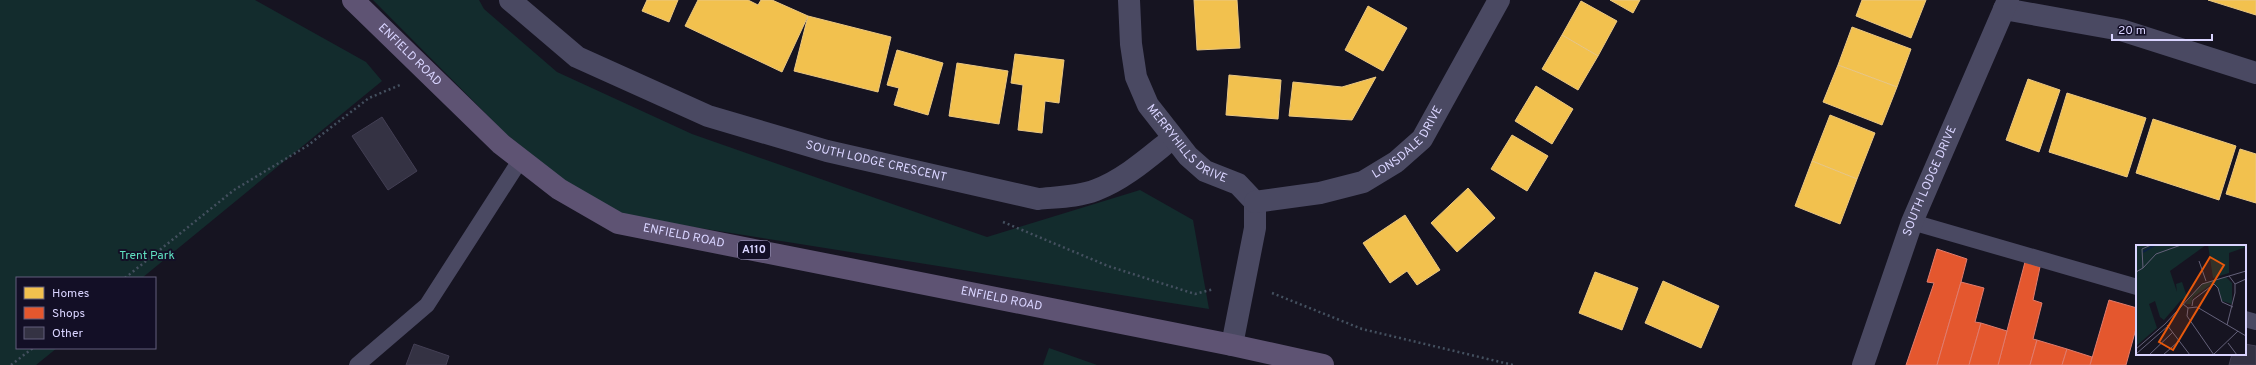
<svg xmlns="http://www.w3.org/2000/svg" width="2256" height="365" viewBox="0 0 2256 365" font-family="Overpass,sans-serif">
  <rect width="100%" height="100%" fill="#161421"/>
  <!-- green -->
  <g fill="#132c2d">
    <path d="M 0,0 L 255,0 L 366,62 L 382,81 L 142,278 L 17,278 L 17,348 L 57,348 L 36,365 L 0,365 Z"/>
    <path d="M 373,0 L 479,0 L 484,9 L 557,72 L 692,134 L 987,237 L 1140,190 L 1193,220 L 1209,309 L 624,216 L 571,186 L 506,134 Z"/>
    <path d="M 1049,348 L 1097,365 L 1043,365 Z"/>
  </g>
  <!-- homes -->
  <g fill="#f2c14e" stroke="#eac783">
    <path d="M 647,0 L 678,0 L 669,22 L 642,11 Z"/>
    <path d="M 698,0 L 748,0 L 758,5 L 761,0 L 772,0 L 808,16 L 782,72 L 685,26 Z"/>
    <path d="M 1194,0 L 1237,0 L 1240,48 L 1197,50 Z"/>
    <path d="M 1610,0 L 1640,0 L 1633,13 Z"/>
    <path d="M 1862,0 L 1926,0 L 1911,38 L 1856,16 Z"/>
    <path d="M 2208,0 L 2256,0 L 2256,15 Z"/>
    <path d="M 1581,1 L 1617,21 L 1598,56 L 1562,35 Z"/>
    <path d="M 1368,6 L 1407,28 L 1383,71 L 1345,50 Z"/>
    <path d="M 808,16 L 891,37 L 878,92 L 794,71 Z"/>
    <path d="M 1852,27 L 1911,49 L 1897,87 L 1838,65 Z"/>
    <path d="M 1562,35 L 1598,56 L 1578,90 L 1542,69 Z"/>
    <path d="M 897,50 L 943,63 L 928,115 L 894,105 L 899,88 L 887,85 Z"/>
    <path d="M 1015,54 L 1064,60 L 1059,103 L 1045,101 L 1042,133 L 1018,130 L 1023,85 L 1011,83 Z"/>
    <path d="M 957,63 L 1008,71 L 999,124 L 949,116 Z"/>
    <path d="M 1838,65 L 1897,87 L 1882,125 L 1823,102 Z"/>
    <path d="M 1229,75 L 1281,80 L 1278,119 L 1226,115 Z"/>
    <path d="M 1376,77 L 1352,120 L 1289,116 L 1293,82 L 1342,87 Z"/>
    <path d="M 2028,79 L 2060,90 L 2039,152 L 2006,140 Z"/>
    <path d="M 1536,86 L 1573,109 L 1552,144 L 1515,121 Z"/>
    <path d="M 2067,93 L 2146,118 L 2127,177 L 2049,152 Z"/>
    <path d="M 1830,115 L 1875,133 L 1857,179 L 1812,161 Z"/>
    <path d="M 2153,119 L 2236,146 L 2219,200 L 2136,173 Z"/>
    <path d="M 1512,135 L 1548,156 L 1527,191 L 1491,169 Z"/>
    <path d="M 2240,149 L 2256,154 L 2256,203 L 2226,194 Z"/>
    <path d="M 1812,161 L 1857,179 L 1840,224 L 1795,206 Z"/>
    <path d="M 1468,188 L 1495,218 L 1457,252 L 1431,223 Z"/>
    <path d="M 1405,215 L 1440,270 L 1417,285 L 1407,271 L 1390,283 L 1363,243 Z"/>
    <path d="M 1595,272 L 1638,288 L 1622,330 L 1579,313 Z"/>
    <path d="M 1663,281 L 1719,306 L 1701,348 L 1645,323 Z"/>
  </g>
  <!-- shops -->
  <g fill="#e4572e" stroke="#e17c6d">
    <path d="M 1937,249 L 1967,259 L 1961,282 L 1937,365 L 1906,365 L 1934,283 L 1927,282 Z"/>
    <path d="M 2025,262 L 2040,267 L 2033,300 L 2042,303 L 2033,339 L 2037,340 L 2030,365 L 1998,365 Z"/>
    <path d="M 1961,282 L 1984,288 L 1975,322 L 1981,323 L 1969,365 L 1937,365 Z"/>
    <path d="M 2109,300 L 2137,308 L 2137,325 L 2126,365 L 2090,365 Z"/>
    <path d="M 1981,323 L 2007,331 L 1998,365 L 1969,365 Z"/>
    <path d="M 2037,340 L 2067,349 L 2062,365 L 2030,365 Z"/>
    <path d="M 2067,349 L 2092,357 L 2090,365 L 2062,365 Z"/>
  </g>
  <!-- building -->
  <g fill="#343243" stroke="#433f54">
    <path d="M 382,117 L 417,171 L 388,190 L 352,136 Z"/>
    <path d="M 414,344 L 449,356 L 446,365 L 406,365 Z"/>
    <path d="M 2245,344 L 2256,346 L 2256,365 L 2229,365 L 2232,354 L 2245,354 Z"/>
  </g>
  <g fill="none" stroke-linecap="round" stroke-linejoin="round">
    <!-- path -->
    <g stroke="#44505f" stroke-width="2.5" stroke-dasharray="2 3" stroke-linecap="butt">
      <path d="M 1003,222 L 1108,266 L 1195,294 L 1214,289"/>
      <path d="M 125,278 L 234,190 L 307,146 L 369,98 L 400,85"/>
      <path d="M 1272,293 L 1362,329 L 1513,365"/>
      <path d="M 11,365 L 33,348"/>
    </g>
    <!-- lane -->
    <g stroke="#4a4962" stroke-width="16">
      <path d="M 1912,222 L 2137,287"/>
      <path d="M 2245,319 L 2256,322"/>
      <path d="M 357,365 L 427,305 L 521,159"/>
    </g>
    <!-- street -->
    <g stroke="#4a4962" stroke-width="22">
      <path id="s1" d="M 510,0 L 577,57 L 708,116 L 827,151 L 1038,199 C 1058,197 1078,197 1096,190 C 1125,179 1149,157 1173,138"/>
      <path id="s2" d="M 1129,0 L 1131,44 L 1136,77 L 1148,105 L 1188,156 L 1205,171 L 1238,184 L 1255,202 L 1255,228 L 1232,345"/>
      <path d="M 2004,9 L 2121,30 L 2256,73"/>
      <path id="s3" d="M 1255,202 L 1320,193 L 1363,182 L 1396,162 L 1422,139 L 1499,0"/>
      <path id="s4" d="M 1863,365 L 1912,222 L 2008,0"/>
    </g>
    <!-- primary -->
    <path stroke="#5e5373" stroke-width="22" id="s5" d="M 353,0 L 501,144 L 559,189 L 618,223 L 1232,345 L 1323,365"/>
  </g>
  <g text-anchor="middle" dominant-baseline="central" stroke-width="4" stroke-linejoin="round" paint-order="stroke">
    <!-- shield labels -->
    <rect fill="#130f26" stroke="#9e99be" stroke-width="1" x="738" y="241" width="32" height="18" rx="3"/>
    <g font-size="11" font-weight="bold" fill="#d9d4ff">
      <text x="754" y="250">A110</text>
    </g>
    <!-- street labels -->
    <g font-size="12" fill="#d9d4ff" stroke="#130f26">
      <text stroke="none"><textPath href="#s5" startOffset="79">ENFIELD ROAD</textPath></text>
      <text stroke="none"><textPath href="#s3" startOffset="171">LONSDALE DRIVE</textPath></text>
      <text stroke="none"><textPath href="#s2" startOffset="164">MERRYHILLS DRIVE</textPath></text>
      <text stroke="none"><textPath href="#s1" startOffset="406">SOUTH LODGE CRESCENT</textPath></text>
      <text stroke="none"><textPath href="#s4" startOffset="196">SOUTH LODGE DRIVE</textPath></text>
      <text stroke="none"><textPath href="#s5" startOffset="415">ENFIELD ROAD</textPath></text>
      <text stroke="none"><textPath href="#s5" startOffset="739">ENFIELD ROAD</textPath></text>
    </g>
    <!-- park labels -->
    <g font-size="12" fill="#5fe0c0" stroke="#130f26">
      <text x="147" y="256">Trent Park</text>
    </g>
  </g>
  <!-- overview -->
  <g transform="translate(2136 245)">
    <rect width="110" height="110" fill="#161421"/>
    <path d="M 0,0 L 70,0 L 34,26 L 41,47 L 40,39 L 46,37 L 51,52 L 45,55 L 28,75 L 24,72 L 19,56 L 13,59 L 21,83 L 0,101 ZM 72,0 L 110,0 L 110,2 L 93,8 L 93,28 L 77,33 ZM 90,32 L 96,38 L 96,59 L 86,56 L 82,43 L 77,38 L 57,52 L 55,59 L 49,59 L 66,39 Z" fill="#132c2d"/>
    <path fill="none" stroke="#0d2144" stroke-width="2" d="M 7,7 L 19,0"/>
    <path fill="none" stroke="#64617a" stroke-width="1" d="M 63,16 L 70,36M 7,23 L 20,9 L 45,0M 0,27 L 7,23 L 6,4 L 15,0M 99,39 L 110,34M 47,59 L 52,63 L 61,62 L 110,91M 56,61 L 57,55 L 78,39 L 82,43 L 86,57 L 97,62M 52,63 L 51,71 L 78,110M 31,80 L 54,110M 91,80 L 99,48 L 99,39 L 93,31M 92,98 L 101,110M 0,104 L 29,79 L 66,39 L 110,26M 0,109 L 32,81M 13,110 L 37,87M 27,110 L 43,96M 77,110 L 102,86"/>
    <path fill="#e8590c" fill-opacity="0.15" stroke="#e8590c" stroke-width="2" d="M 74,12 L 88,20 L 37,105 L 23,97 Z"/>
    <rect width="110" height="110" fill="none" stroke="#d9d4ff" stroke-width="2"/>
  </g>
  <!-- legend -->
  <rect x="16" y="277" width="140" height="72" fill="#130f26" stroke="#625e7d"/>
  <rect x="24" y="287" width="20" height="12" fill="#f2c14e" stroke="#625e7d"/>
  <text x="52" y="297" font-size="12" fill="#d9d4ff">Homes</text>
  <rect x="24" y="307" width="20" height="12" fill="#e4572e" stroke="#625e7d"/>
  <text x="52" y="317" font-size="12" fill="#d9d4ff">Shops</text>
  <rect x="24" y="327" width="20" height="12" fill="#343243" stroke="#625e7d"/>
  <text x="52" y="337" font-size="12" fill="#d9d4ff">Other</text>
  <!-- scale -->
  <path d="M2112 34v6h100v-6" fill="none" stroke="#d9d4ff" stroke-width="2"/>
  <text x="2118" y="34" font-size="12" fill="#d9d4ff" stroke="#130f26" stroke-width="3" paint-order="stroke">20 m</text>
</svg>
